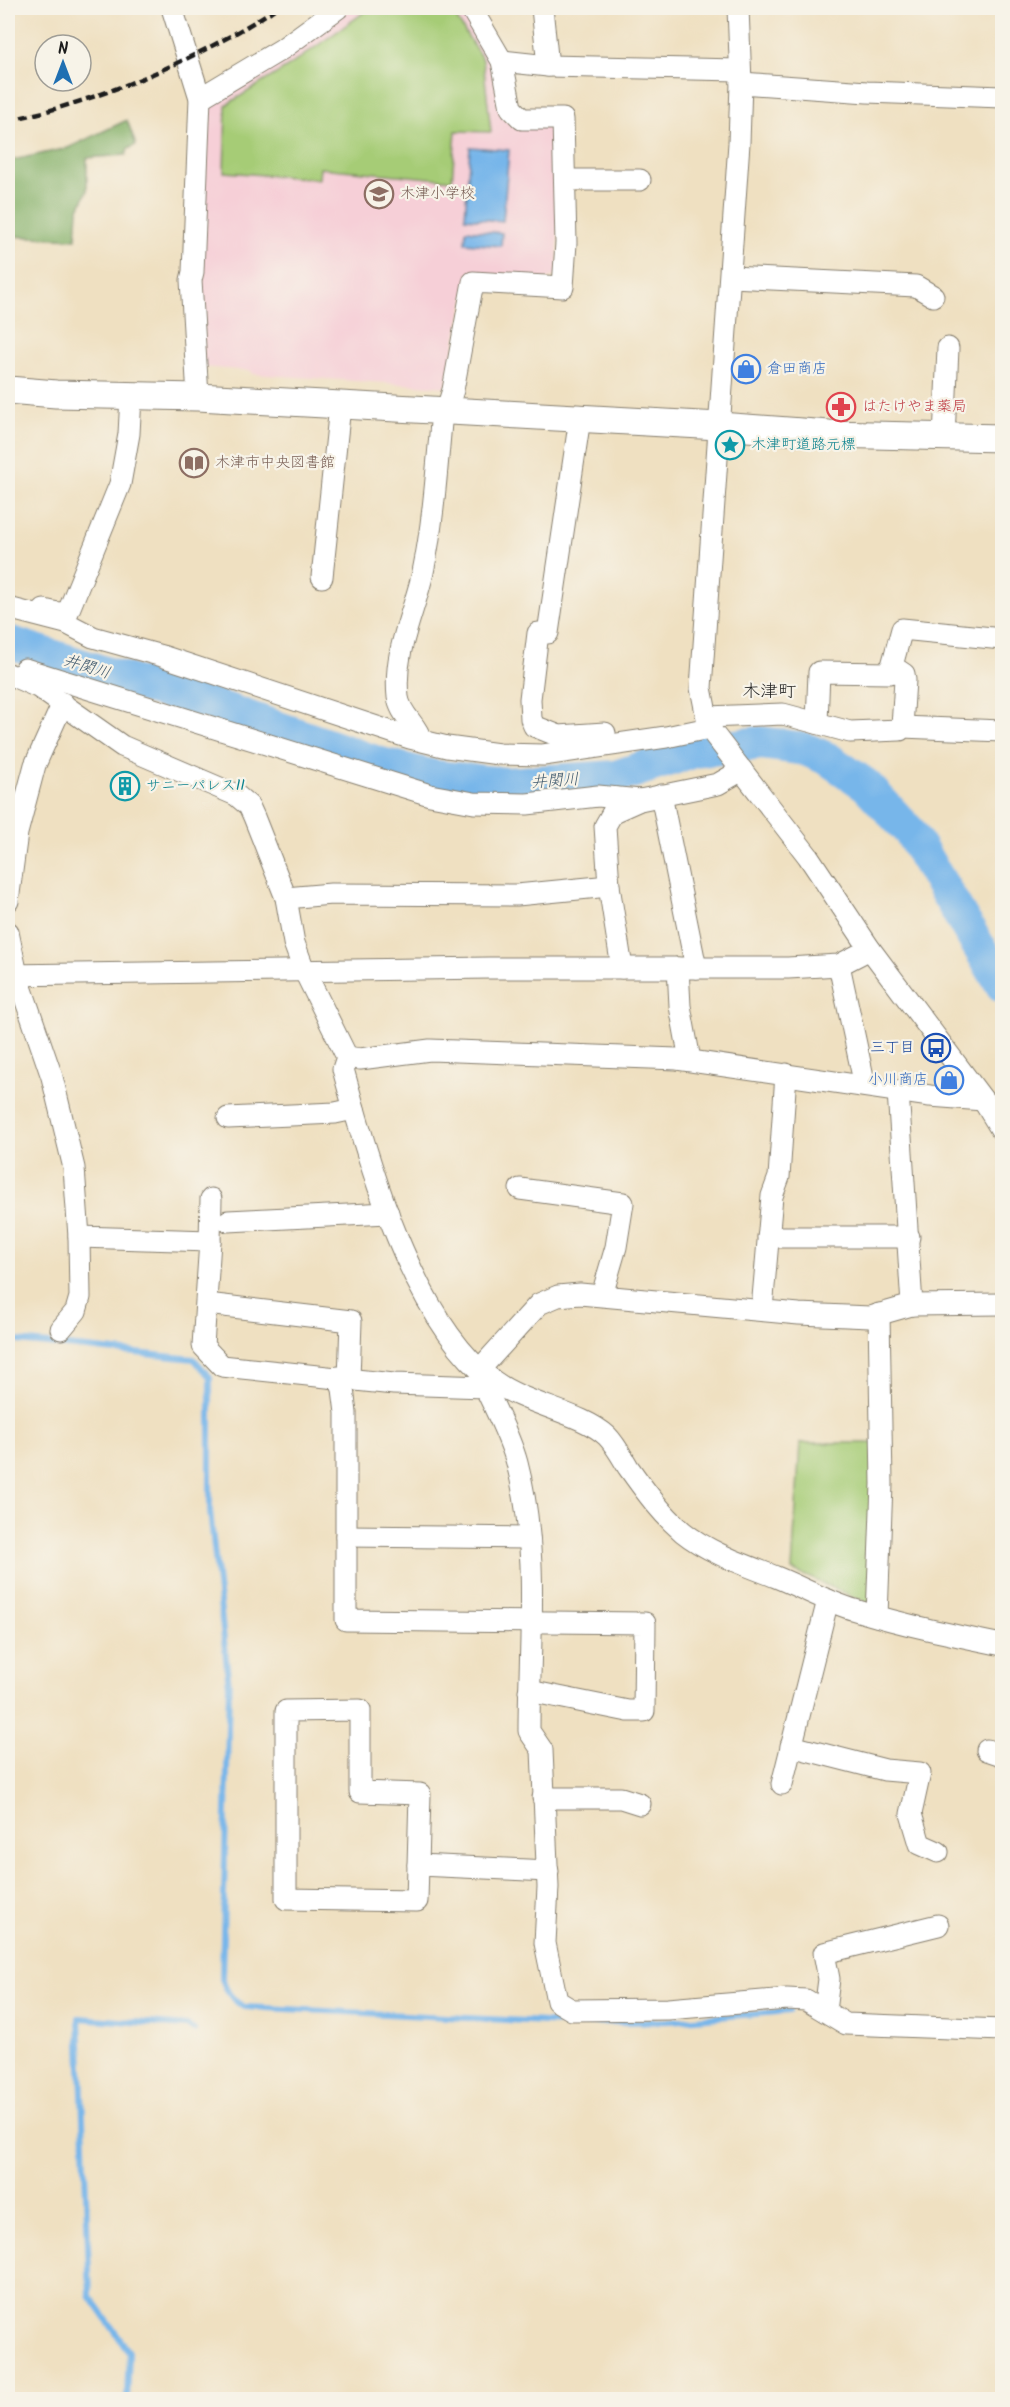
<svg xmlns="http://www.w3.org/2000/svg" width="1010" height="2407" viewBox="0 0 1010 2407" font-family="Kalam,'Klee One',sans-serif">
  <rect width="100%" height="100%" fill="#f7f3e8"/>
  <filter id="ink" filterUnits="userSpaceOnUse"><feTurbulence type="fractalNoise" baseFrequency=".0167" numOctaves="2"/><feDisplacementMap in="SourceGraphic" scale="12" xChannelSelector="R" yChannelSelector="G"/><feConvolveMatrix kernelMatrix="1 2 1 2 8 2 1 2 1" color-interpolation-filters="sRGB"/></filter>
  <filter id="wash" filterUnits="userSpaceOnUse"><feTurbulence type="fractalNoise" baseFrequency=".008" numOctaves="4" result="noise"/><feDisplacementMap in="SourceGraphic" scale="24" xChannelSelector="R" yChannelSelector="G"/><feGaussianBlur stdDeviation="1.35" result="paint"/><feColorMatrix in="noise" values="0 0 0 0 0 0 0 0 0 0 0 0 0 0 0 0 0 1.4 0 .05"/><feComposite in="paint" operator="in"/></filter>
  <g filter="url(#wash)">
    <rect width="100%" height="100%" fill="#efe0c1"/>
    <!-- built -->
    <path fill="#f6cfd7" d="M 350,8 L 462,8 L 491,52 L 505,115 L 549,126 L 558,131 L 558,274 L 545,280 L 469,276 L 446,387 L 252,374 L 252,371 L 201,367 L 197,256 L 206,103 L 284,56 Z"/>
    <!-- green -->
    <g fill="#a6cc76" stroke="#617449" stroke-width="1.5">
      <path d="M 370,8 L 450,8 L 483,60 L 491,132 L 456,131 L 452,180 L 320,168 L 319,179 L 224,172 L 226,105 L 289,66 Z"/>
      <path d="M 800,1443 L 877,1443 L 870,1604 L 792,1570 Z"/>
    </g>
    <!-- forest -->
    <path fill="#84b067" stroke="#506642" stroke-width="1.5" d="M 127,120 L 136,145 L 128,149 L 126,155 L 87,158 L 87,191 L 78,211 L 76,239 L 8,236 L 8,161 L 68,148 Z"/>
    <!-- water -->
    <g fill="#77b6ea" stroke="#4a6983" stroke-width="1.5">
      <path d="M 470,147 L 509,150 L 503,221 L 465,218 Z"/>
      <path d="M 466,230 L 502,233 L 501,246 L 465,243 Z"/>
    </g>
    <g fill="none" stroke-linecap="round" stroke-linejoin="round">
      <!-- stream -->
      <g stroke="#77b6ea" stroke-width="6">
        <path d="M 8,1340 L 194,1359 L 210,1377 L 210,1511 L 229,1686 L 222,1979 C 227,1992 232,2001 245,2007 L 565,2023 L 670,2021 L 789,2011"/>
        <path d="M 127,2400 L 129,2352 L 90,2296 L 79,2018 L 187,2026 L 194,2030"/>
      </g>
      <!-- river -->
      <path stroke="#77b6ea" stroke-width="34" d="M 8,642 L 192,701 L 207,703 L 381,764 L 435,777 L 506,784 L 616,777 L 694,751 L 761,743 L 805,749 L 828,759 L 866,785 L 910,832 L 1002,985"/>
    </g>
  </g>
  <g filter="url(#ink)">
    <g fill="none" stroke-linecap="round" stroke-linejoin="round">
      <!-- minor casing -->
      <g stroke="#867e6e" stroke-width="23">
        <g id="minor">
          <path d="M 172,8 L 200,98 L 193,272 L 191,280 L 198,397"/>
          <path d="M 542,8 L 548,66"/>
          <path d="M 738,8 L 741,83 L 739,143 L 701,688 L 709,728 L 808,856 L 870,949 L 983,1100 L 1002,1131"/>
          <path d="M 502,61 L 548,66 L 739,70"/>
          <path d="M 741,83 L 867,92 L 1002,97"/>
          <path d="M 200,98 L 282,49 L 338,8"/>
          <path d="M 566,180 L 640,180"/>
          <path d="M 732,277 L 916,286 L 933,296"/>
          <path d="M 446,412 L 453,390 L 473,282 L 563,287 L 566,243 L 563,119 L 522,119 L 511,108 L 502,61 L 471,8"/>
          <path d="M 580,418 L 548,633 L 538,633 L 530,699 L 531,719 L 534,726 L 559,736 L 605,733"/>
          <path d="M 944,438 L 948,348"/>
          <path d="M 322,577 L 340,406"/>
          <path d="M 8,608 L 66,623 L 93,637 L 162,656 L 410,738 L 447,747 L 499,754 L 543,755 L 666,737 L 709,728"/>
          <path d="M 44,610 L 57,613 L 68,612 L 120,484 L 129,434 L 131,396"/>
          <path d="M 892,666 L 904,674 L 905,680 L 902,727"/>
          <path d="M 25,669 L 430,795 L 474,803 L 527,804 L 598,796 L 640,800"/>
          <path d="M 8,674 L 38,687 L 122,746 L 236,795 L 249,806 L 254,817 L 286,898 L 294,943 L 304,970 L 347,1057 L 343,1069 C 368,1162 413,1321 492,1380 C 525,1405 581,1412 607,1436 C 615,1444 622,1457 628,1467 C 645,1491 661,1513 683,1532 C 709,1553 746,1565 776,1577 C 803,1588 828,1602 855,1610 C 904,1625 953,1635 1002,1645"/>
          <path d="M 708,717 L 783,714 L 850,732 L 900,730 L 902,727 L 1002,731"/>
          <path d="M 817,723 L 819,672 L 890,673 L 902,629 L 1002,639"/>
          <path d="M 421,740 C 417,724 400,715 398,697 C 393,651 414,614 423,572 C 434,519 437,465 442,412"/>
          <path d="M 661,795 L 696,968"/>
          <path d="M 609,886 L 622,968"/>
          <path d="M 286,898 L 331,894 L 517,895 L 609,886 L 605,826 L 613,812 L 640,800 L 718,784 L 742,770"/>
          <path d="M 8,901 L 17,833 L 35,765 L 63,703"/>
          <path d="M 8,932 L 17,975 L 52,1077 L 74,1168 L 79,1237 L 80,1297 L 76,1311 L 61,1329"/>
          <path d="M 839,965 L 865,1086"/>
          <path d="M 678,968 L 680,1006 L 690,1060"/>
          <path d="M 8,975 L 489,968 L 788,968 L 839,965 L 870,949"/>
          <path d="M 347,1057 L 360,1059 L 430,1050 L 677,1059 L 930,1096 L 983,1100"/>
          <path d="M 898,1091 L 912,1305"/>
          <path d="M 228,1118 L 335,1113 L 354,1109"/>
          <path d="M 520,1189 L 623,1203 L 616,1247 L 602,1295"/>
          <path d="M 228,1221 L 388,1213"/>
          <path d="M 79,1237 L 210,1241 L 203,1346 L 222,1366 L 394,1384 L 485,1387"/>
          <path d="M 768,1237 L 909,1237"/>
          <path d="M 210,1241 L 211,1199"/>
          <path d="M 207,1304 L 351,1321 L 349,1379"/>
          <path d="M 762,1309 L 772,1196 L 779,1177 L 786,1074"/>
          <path d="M 480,1369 L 539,1304 L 558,1296 L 580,1294 L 799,1314 L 870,1317 L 912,1305 L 1002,1304"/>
          <path d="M 338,1377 L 343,1389 L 346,1413 L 346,1620 L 645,1623 L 644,1711 L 628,1711 L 529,1691"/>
          <path d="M 491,1379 L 485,1387 C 496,1411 510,1437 517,1463 C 540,1551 529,1641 529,1731 L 542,1750 L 548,1887 L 545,1943 L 557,2001 L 572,2010 L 668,2009 L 787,1999 L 806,2000 L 846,2024 L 1002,2030"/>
          <path d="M 346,1536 L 529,1538"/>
          <path d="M 877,1616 L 882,1484 L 879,1314"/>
          <path d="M 360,1710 L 360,1792 L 420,1794 L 417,1901 L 286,1899 L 286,1711 Z"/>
          <path d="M 791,1746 L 885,1770 L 920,1773 L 911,1814 L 920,1844 L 938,1852"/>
          <path d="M 987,1750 L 1002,1755"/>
          <path d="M 782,1784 L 828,1600"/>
          <path d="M 543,1798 L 621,1798 L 640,1804"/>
          <path d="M 418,1865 L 548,1871"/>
          <path d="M 825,2011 L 829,1979 L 824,1953 L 938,1925"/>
        </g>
      </g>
      <!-- tertiary casing -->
      <g stroke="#867e6e" stroke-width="29">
        <path id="tertiary" d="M 8,390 L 56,394 L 198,397 L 719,426 L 829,434 L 1002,438"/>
      </g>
      <!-- minor -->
      <use href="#minor" stroke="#fff" stroke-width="21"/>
      <!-- tertiary -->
      <use href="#tertiary" stroke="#fff" stroke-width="27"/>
      <!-- rail -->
      <path stroke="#1c1c1c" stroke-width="4.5" stroke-dasharray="9 4.5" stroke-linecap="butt" d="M 8,120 C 93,104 204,57 276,8"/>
    </g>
  </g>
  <!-- icons -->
  <defs>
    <g id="school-ring" transform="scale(1.5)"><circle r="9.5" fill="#f7f3e8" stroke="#8d6e63" stroke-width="1.5"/><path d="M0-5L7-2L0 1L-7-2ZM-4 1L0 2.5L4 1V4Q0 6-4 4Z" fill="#8d6e63"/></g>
    <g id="shop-ring" transform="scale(1.5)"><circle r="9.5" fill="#f7f3e8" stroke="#3f7fe0" stroke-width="1.5"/><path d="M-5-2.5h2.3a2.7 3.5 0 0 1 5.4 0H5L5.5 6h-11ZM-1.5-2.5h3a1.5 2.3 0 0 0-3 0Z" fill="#3f7fe0"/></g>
    <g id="pharmacy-ring" transform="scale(1.5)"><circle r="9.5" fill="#f7f3e8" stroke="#e0444e" stroke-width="1.5"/><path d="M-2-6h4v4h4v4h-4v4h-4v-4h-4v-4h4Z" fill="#e0444e"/></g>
    <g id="sight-ring" transform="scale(1.5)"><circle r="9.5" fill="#f7f3e8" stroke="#0f9aa8" stroke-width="1.5"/><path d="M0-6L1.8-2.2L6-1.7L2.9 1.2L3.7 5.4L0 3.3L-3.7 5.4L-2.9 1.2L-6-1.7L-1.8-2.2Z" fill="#0f9aa8"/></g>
    <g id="library-ring" transform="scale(1.5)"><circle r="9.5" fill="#f7f3e8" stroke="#8d6e63" stroke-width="1.5"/><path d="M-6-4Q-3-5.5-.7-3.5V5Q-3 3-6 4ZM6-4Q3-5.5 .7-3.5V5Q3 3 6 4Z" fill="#8d6e63"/></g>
    <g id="building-ring" transform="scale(1.5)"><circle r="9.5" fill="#f7f3e8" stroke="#0f9aa8" stroke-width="1.5"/><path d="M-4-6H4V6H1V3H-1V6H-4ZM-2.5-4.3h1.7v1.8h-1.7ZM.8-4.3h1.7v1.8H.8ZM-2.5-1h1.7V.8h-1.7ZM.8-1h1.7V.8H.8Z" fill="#0f9aa8"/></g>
    <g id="bus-ring" transform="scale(1.5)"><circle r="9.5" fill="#f7f3e8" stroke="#1a4fb4" stroke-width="1.5"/><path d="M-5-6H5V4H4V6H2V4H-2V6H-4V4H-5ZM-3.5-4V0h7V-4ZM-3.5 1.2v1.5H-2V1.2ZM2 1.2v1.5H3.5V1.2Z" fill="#1a4fb4"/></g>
  </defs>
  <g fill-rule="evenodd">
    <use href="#school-ring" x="379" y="194"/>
    <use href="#shop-ring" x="746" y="369"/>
    <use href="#pharmacy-ring" x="841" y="407"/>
    <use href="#sight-ring" x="730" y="445"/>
    <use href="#library-ring" x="194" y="463"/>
    <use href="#building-ring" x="125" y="786"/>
    <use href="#bus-ring" x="936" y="1048"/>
    <use href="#shop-ring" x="949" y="1080"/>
  </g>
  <g text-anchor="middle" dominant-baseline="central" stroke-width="4.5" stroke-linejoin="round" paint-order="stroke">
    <!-- education labels -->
    <g font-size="15" fill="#785e54" stroke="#f7f3e8" text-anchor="start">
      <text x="400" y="194">木津小学校</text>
      <text x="215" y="463">木津市中央図書館</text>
    </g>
    <!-- shop labels -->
    <g font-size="15" fill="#366cbe" stroke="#f7f3e8" text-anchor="start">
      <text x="767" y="369">倉田商店</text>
      <text x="928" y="1080" text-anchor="end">小川商店</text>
    </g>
    <!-- health labels -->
    <g font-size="15" fill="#be3a42" stroke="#f7f3e8" text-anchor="start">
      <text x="862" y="407">はたけやま薬局</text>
    </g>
    <!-- culture labels -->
    <g font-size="15" fill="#0d838f" stroke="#f7f3e8" text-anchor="start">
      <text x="751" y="445">木津町道路元標</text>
      <text x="146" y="786">サニーパレスII</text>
    </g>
    <!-- transit labels -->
    <g font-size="15" fill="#164399" stroke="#f7f3e8" text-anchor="end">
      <text x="915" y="1048">三丁目</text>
    </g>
    <!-- water labels -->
    <g font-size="16" font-style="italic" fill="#405a6e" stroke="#f7f3e8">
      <text transform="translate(87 667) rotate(17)">井関川</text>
      <text transform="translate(555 781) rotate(-4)">井関川</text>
    </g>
    <!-- quarter labels -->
    <g font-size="18" fill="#1c1c1c" stroke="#f7f3e8">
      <text x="769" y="692">木津町</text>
    </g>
  </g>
  <!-- margin -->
  <rect width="1010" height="2407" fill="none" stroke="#f7f3e8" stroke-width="30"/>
  <!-- north arrow -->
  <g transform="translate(63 63)"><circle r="28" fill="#f7f3e8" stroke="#9f9d96" stroke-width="1.5"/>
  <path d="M0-4.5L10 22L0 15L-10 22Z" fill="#1f6fb2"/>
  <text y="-9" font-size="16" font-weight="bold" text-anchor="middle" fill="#1c1c1c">N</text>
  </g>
</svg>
